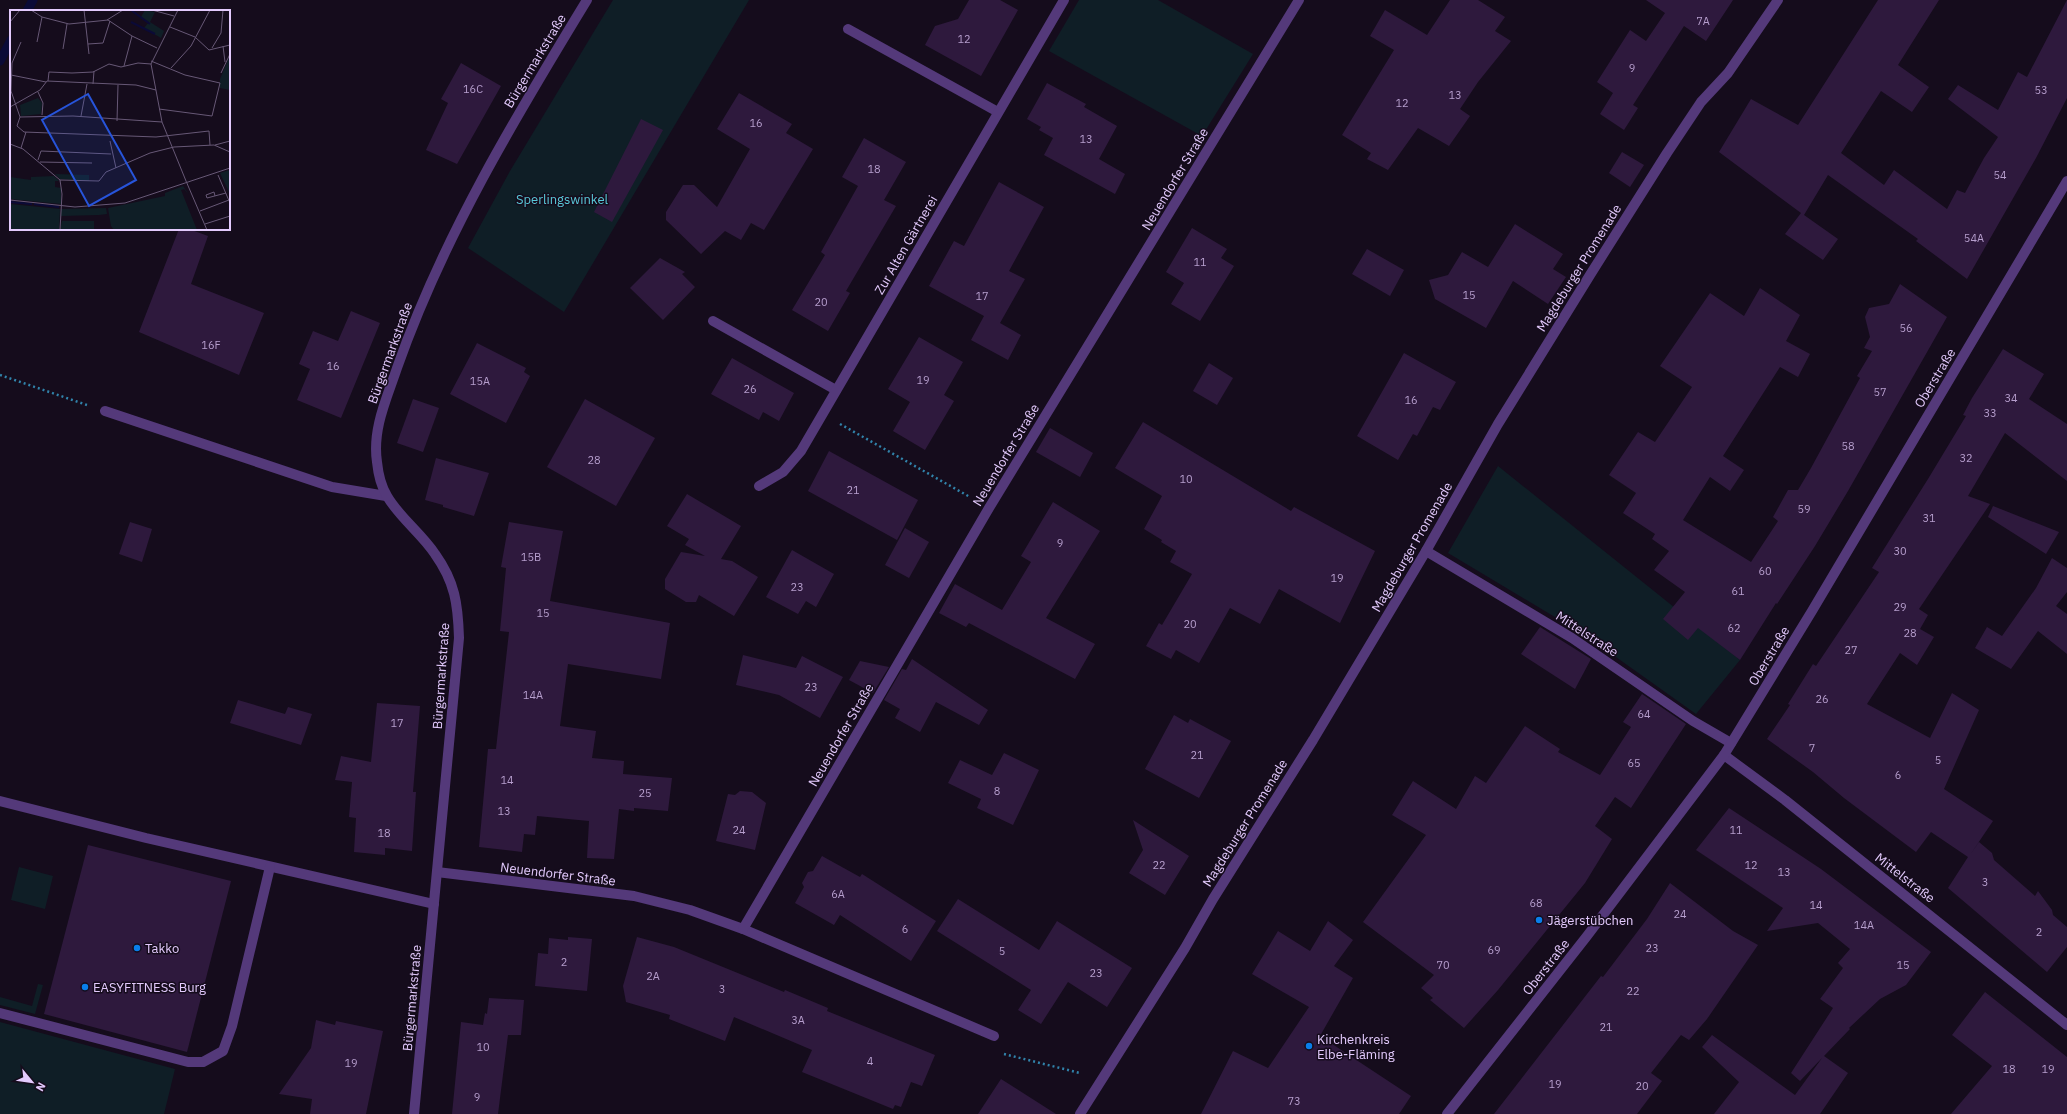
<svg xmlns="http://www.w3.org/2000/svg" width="2067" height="1114" viewBox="0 0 2067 1114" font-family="'IBM Plex Sans',sans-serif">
  <rect width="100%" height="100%" fill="#150c1c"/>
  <!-- green -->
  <g fill="#0f1e26">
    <path d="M 613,0 L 749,0 L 564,312 L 468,248 L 510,171 Z"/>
    <path d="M 1079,0 L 1158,0 L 1253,54 L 1202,136 L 1049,51 Z"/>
    <path d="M 1498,466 L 1740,660 L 1696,714 L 1585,635 L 1448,553 Z"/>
    <path d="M 19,867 L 53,876 L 45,909 L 11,900 Z"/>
    <path d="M 38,984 L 43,985 L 35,1014 L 0,1005 L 0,997 L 32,1006 Z"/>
    <path d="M 0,1022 L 175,1069 L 164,1114 L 0,1114 Z"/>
  </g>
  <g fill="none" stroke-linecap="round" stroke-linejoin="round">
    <!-- stream -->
    <g stroke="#0b0a37" stroke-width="9">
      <path d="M 27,11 L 33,0"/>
      <path d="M 0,61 L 11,40"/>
    </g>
  </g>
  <!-- building -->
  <g fill="#2e193d">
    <path d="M 969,0 L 1000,0 L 1018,10 L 981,76 L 925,45 L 935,26 L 958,19 Z"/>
    <path d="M 1450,0 L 1478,0 L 1505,17 L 1495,31 L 1511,41 L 1478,82 L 1460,109 L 1470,116 L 1449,146 L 1418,128 L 1388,170 L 1367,159 L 1371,153 L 1342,135 L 1394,50 L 1370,36 L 1385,10 L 1427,35 Z"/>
    <path d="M 1646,0 L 1733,0 L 1706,41 L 1684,26 L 1633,105 L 1638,108 L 1624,130 L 1600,114 L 1613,93 L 1597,82 L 1630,30 L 1646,41 L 1665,13 Z"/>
    <path d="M 1878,0 L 1939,0 L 1898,65 L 1929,87 L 1912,112 L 1881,91 L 1841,153 L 1884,185 L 1894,170 L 1947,209 L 1957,190 L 1965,193 L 1984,158 L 1998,137 L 1948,99 L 1958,85 L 1998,110 L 2018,72 L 2027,77 L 2067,0 L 2067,98 L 2036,158 L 1967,279 L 1916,241 L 1918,239 L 1828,175 L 1804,215 L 1838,239 L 1823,260 L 1785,234 L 1801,213 L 1719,152 L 1751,99 L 1798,125 Z"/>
    <path d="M 461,63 L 501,86 L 457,164 L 426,150 L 448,103 L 441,99 Z"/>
    <path d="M 1047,83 L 1086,104 L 1084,107 L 1117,126 L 1099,159 L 1125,174 L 1115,194 L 1044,155 L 1053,138 L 1039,130 L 1041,127 L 1027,119 Z"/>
    <path d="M 739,93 L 792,124 L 786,133 L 813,149 L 764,230 L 751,223 L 741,240 L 725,231 L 701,254 L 666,220 L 666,212 L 683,185 L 694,185 L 717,207 L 750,149 L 717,129 Z"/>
    <path d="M 641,119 L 663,130 L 612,222 L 594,212 Z"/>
    <path d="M 864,138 L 906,162 L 884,200 L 896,206 L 846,291 L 850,293 L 828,331 L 792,310 L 825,255 L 821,252 L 858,186 L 842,177 Z"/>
    <path d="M 1622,152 L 1644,165 L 1630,187 L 1609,173 Z"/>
    <path d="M 999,182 L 1044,207 L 1009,271 L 1025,279 L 1000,323 L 1021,335 L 1008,360 L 971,340 L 984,316 L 929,286 L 954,241 L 964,246 Z"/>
    <path d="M 1515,224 L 1563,254 L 1553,269 L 1566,277 L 1548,304 L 1513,281 L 1486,328 L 1435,299 L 1429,280 L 1448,275 L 1462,252 L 1488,267 Z"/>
    <path d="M 1192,228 L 1227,249 L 1221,258 L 1234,266 L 1200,321 L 1171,304 L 1184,283 L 1166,272 Z"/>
    <path d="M 179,229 L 189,229 L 208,236 L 191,284 L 264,313 L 239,375 L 139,332 Z"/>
    <path d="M 1367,249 L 1404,270 L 1390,296 L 1352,274 Z"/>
    <path d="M 660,258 L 685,272 L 682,274 L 695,287 L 663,320 L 630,288 Z"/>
    <path d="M 1900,284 L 1947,317 L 1848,491 L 1815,546 L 1777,604 L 1776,603 L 1740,660 L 1698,628 L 1688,640 L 1663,619 L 1685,592 L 1654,570 L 1669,551 L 1652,539 L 1655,534 L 1623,513 L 1636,493 L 1609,475 L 1638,432 L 1655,442 L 1692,387 L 1660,366 L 1710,293 L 1744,316 L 1760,288 L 1800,315 L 1786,341 L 1810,354 L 1798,377 L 1780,367 L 1723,456 L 1744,470 L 1730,491 L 1710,477 L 1683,520 L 1751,562 L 1778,521 L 1773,517 L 1788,490 L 1798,490 L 1811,468 L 1860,378 L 1857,376 L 1872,351 L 1864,348 L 1870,337 L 1865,317 L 1869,308 L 1889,304 Z"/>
    <path d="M 351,311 L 380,323 L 341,418 L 297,400 L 310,369 L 299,364 L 313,331 L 338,341 Z"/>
    <path d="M 919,337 L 963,362 L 944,395 L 954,401 L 925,450 L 893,431 L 910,402 L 888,389 Z"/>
    <path d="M 477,343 L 526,368 L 524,372 L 530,376 L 506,423 L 450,394 Z"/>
    <path d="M 2003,349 L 2044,374 L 2029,399 L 2067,424 L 2067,481 L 2005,433 L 1968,496 L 1990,504 L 1919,609 L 1928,615 L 1920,629 L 1934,637 L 1917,665 L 1900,653 L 1867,704 L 1930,738 L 1952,693 L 1979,710 L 1944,789 L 1993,821 L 1970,855 L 1979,842 L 1992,853 L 1994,860 L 2035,896 L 2038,891 L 2052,910 L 2053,915 L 2067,927 L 2067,947 L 2047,972 L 1948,888 L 1968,857 L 1931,832 L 1916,852 L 1844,798 L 1813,772 L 1767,739 L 1790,705 L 1788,704 L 1813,664 L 1816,666 L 1879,572 L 1872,568 L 1928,479 L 1966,416 L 1963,415 L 1972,398 Z"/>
    <path d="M 1404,353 L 1456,382 L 1440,410 L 1433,407 L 1417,436 L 1413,434 L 1398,460 L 1357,436 Z"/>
    <path d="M 732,358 L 794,393 L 779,421 L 763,412 L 759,420 L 711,394 Z"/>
    <path d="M 1209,363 L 1233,378 L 1217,405 L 1193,391 Z"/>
    <path d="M 413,399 L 439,408 L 423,452 L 397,443 Z"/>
    <path d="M 585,399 L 655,438 L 616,506 L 547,467 Z"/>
    <path d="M 1143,422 L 1291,511 L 1294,507 L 1375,551 L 1340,623 L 1279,589 L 1260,624 L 1230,608 L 1199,663 L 1176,650 L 1171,659 L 1146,646 L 1159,623 L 1162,625 L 1192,574 L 1170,562 L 1176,551 L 1161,542 L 1162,540 L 1144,529 L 1162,496 L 1115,468 Z"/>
    <path d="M 1050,428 L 1093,453 L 1080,477 L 1036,452 Z"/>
    <path d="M 829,451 L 918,500 L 897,540 L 808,491 Z"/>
    <path d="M 436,458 L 489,473 L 474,516 L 443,507 L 443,505 L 425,500 Z"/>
    <path d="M 687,494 L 741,526 L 721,559 L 732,561 L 758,577 L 734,616 L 699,595 L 696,602 L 686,602 L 665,589 L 665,579 L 681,552 L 705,556 L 685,545 L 689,539 L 667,526 Z"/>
    <path d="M 1053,502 L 1100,531 L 1046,618 L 1095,644 L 1075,679 L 969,623 L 966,627 L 939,613 L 955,584 L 1002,610 L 1031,562 L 1021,556 Z"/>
    <path d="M 1993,506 L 2059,532 L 2046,554 L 1988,517 Z"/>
    <path d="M 130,522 L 152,529 L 142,562 L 119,554 Z"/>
    <path d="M 509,522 L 563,531 L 550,601 L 670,623 L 661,679 L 568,664 L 560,726 L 596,731 L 592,758 L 624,761 L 623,774 L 672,778 L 668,811 L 634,808 L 634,811 L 619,809 L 614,859 L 587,858 L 589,821 L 537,816 L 535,835 L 524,834 L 522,852 L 479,847 L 488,749 L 496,749 L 509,632 L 500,631 L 506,568 L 501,567 Z"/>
    <path d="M 905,528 L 929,542 L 909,578 L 885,565 Z"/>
    <path d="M 792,550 L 834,574 L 816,607 L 806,601 L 798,614 L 766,597 Z"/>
    <path d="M 2052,558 L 2067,568 L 2067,592 L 2056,606 L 2067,614 L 2067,654 L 2038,631 L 2011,669 L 1975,648 L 1987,627 L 2002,636 L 2036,588 Z"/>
    <path d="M 1540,627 L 1591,659 L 1575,689 L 1521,654 Z"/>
    <path d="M 743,655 L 796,668 L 802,656 L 843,677 L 820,718 L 779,695 L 736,685 Z"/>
    <path d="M 912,659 L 988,710 L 979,725 L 936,702 L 920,732 L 895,718 L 900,709 L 884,700 L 902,669 L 906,670 Z"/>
    <path d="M 860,661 L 889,667 L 873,693 L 849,680 Z"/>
    <path d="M 1642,694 L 1686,724 L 1631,808 L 1615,797 L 1595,826 L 1612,839 L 1585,883 L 1498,990 L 1464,1028 L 1430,1000 L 1433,998 L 1421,988 L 1434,975 L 1363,922 L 1426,835 L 1392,815 L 1413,781 L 1456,809 L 1475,776 L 1486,783 L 1525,726 L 1560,749 L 1558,752 L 1600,775 L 1631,727 L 1623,722 Z"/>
    <path d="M 238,700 L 285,714 L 288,707 L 312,714 L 301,745 L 230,723 Z"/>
    <path d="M 377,703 L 420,706 L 413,792 L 416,792 L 412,851 L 385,848 L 385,855 L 354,852 L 356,818 L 349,817 L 352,782 L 335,780 L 341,756 L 371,762 Z"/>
    <path d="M 1174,715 L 1188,723 L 1190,719 L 1231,741 L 1199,798 L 1145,769 Z"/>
    <path d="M 1004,753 L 1039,770 L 1013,825 L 977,808 L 981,799 L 948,783 L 960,760 L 992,775 Z"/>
    <path d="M 740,791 L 752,792 L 766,803 L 755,850 L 716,841 L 728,794 L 735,795 Z"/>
    <path d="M 1729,808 L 1821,869 L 1931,952 L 1906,985 L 1880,999 L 1849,1028 L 1850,1029 L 1824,1056 L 1848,1073 L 1820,1114 L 1714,1114 L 1739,1082 L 1702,1047 L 1712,1035 L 1795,1095 L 1822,1058 L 1800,1081 L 1791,1073 L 1833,1008 L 1820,999 L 1843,968 L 1838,963 L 1850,949 L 1818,923 L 1767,931 L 1783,908 L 1696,850 Z"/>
    <path d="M 1133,820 L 1189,856 L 1165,895 L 1129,873 L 1143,850 Z"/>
    <path d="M 88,845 L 231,881 L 187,1052 L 44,1014 Z"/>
    <path d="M 822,856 L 860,877 L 862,874 L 936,921 L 911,961 L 840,915 L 834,925 L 795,903 L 804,887 L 802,883 L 808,872 L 813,871 Z"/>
    <path d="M 1670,883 L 1733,931 L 1758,945 L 1707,1019 L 1689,1040 L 1681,1035 L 1651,1073 L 1662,1081 L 1637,1114 L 1494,1114 L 1601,976 L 1603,977 L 1647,919 Z"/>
    <path d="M 958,899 L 1039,950 L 1057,921 L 1132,968 L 1107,1007 L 1068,982 L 1041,1024 L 1018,1010 L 1031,990 L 937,931 Z"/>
    <path d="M 1328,921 L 1353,940 L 1334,966 L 1353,978 L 1320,1036 L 1411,1096 L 1399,1114 L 1201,1114 L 1233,1051 L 1268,1068 L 1309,1007 L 1252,974 L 1278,931 L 1310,951 Z"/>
    <path d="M 568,937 L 592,939 L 587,991 L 535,986 L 538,953 L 548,954 L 549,938 L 568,940 Z"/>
    <path d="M 637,937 L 674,947 L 784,992 L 785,990 L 828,1008 L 827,1011 L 935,1055 L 922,1086 L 911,1082 L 901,1107 L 895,1105 L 893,1109 L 802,1072 L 812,1050 L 734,1017 L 725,1041 L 669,1019 L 670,1015 L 626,1002 L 623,986 Z"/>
    <path d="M 1985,992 L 2067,1057 L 2067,1114 L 1951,1114 L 1992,1066 L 1952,1035 Z"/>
    <path d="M 489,998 L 524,1000 L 521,1035 L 508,1035 L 498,1114 L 452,1114 L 461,1022 L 483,1025 L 485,1013 L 487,1014 Z"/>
    <path d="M 316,1020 L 335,1025 L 336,1021 L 383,1031 L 366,1114 L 310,1114 L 312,1099 L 279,1094 L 311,1048 Z"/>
    <path d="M 1001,1079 L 1056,1114 L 978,1114 Z"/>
  </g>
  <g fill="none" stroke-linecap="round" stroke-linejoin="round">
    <!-- path -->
    <g stroke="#3183aa" stroke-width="2.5" stroke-dasharray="2 3" stroke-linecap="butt">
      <path d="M 0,375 L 87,405"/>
      <path d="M 840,424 L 970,497"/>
      <path d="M 1004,1054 L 1080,1073"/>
    </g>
    <!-- minor -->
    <g stroke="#54397a" stroke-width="10">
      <path d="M 848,29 L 998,112"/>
      <path d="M 713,321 L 836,390"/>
      <path d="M 105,411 L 332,487 L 386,496"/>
      <path d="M 759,486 L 783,472 L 801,451 L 1064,0"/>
      <path d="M 1426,551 L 1572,638 L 1693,721 L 1731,743"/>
      <path d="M 1724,755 L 1785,800 L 2067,1025"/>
      <path d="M 0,801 L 146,838 L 434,904"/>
      <path d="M 437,872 L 634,896 L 690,910 L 743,929 L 994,1036"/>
      <path d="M 743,929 L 989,508 L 1299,0"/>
      <path d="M 0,1013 L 188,1062 L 203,1062 L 223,1051 L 232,1026 L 270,867"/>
      <path d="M 414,1114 L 459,638 C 458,604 455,582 435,554 C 421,533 399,517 387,496 C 381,486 378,472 377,462 C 372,429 387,398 397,368 C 443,237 515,118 587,0"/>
      <path d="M 1080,1114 L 1185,948 L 1213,899 L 1313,740 L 1426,551 L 1498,424 L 1590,275 L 1667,153 L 1701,102 L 1728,73 L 1778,0"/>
      <path d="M 1447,1114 L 1587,936 L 1724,755 L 1812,611 L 2067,181"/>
    </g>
  </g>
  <!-- markers -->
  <g fill="#097eea" stroke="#150c1c" stroke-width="1.5">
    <circle cx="1539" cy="920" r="4"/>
    <circle cx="137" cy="948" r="4"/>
    <circle cx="85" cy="987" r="4"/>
    <circle cx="1309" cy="1046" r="4"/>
  </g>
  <g text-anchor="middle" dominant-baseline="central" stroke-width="3" stroke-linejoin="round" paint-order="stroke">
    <!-- number labels -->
    <g font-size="11" fill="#b69ecd">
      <text x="1703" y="21">7A</text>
      <text x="964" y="39">12</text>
      <text x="1632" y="68">9</text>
      <text x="473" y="89">16C</text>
      <text x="2041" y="90">53</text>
      <text x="1455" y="95">13</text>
      <text x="1402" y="103">12</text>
      <text x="756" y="123">16</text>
      <text x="1086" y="139">13</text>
      <text x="874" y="169">18</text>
      <text x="2000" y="175">54</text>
      <text x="1974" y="238">54A</text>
      <text x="1200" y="262">11</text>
      <text x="1469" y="295">15</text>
      <text x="982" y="296">17</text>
      <text x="821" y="302">20</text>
      <text x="1906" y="328">56</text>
      <text x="211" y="345">16F</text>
      <text x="333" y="366">16</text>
      <text x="923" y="380">19</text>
      <text x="480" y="381">15A</text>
      <text x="750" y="389">26</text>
      <text x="1880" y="392">57</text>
      <text x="2011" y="398">34</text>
      <text x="1411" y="400">16</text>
      <text x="1990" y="413">33</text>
      <text x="1848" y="446">58</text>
      <text x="1966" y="458">32</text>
      <text x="594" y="460">28</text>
      <text x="1186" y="479">10</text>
      <text x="853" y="490">21</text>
      <text x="1804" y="509">59</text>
      <text x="1929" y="518">31</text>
      <text x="1060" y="543">9</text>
      <text x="1900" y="551">30</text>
      <text x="531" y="557">15B</text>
      <text x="1765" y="571">60</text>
      <text x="1337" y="578">19</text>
      <text x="797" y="587">23</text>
      <text x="1738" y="591">61</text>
      <text x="1900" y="607">29</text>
      <text x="543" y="613">15</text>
      <text x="1190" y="624">20</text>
      <text x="1734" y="628">62</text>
      <text x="1910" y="633">28</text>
      <text x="1851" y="650">27</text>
      <text x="811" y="687">23</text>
      <text x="533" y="695">14A</text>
      <text x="1822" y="699">26</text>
      <text x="1644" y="714">64</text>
      <text x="397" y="723">17</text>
      <text x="1812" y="748">7</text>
      <text x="1197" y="755">21</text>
      <text x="1938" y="760">5</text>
      <text x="1634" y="763">65</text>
      <text x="1898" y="775">6</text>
      <text x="507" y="780">14</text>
      <text x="997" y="791">8</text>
      <text x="645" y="793">25</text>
      <text x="504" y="811">13</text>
      <text x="739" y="830">24</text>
      <text x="1736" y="830">11</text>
      <text x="384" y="833">18</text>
      <text x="1159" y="865">22</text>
      <text x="1751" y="865">12</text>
      <text x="1784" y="872">13</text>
      <text x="1985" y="882">3</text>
      <text x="838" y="894">6A</text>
      <text x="1536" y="903">68</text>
      <text x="1816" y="905">14</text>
      <text x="1680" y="914">24</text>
      <text x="1864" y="925">14A</text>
      <text x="905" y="929">6</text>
      <text x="2039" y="932">2</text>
      <text x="1652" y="948">23</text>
      <text x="1494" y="950">69</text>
      <text x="1002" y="951">5</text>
      <text x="564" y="962">2</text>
      <text x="1443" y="965">70</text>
      <text x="1903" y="965">15</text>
      <text x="1096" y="973">23</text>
      <text x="653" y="976">2A</text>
      <text x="722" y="989">3</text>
      <text x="1633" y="991">22</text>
      <text x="798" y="1020">3A</text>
      <text x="1606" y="1027">21</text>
      <text x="483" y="1047">10</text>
      <text x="870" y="1061">4</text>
      <text x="351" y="1063">19</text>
      <text x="2009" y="1069">18</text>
      <text x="2048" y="1069">19</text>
      <text x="1555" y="1084">19</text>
      <text x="1642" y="1086">20</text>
      <text x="477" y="1097">9</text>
      <text x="1294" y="1101">73</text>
    </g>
    <!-- street labels -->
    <g font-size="13" fill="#e3cafd" stroke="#150c1c">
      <text transform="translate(535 61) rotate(-59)">Bürgermarkstraße</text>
      <text transform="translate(1175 179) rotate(-59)">Neuendorfer Straße</text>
      <text transform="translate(906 245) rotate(-60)">Zur Alten Gärtnerei</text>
      <text transform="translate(1579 268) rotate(-58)">Magdeburger Promenade</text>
      <text transform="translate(390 353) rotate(-70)">Bürgermarkstraße</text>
      <text transform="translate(1935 378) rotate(-59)">Oberstraße</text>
      <text transform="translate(1006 455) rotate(-59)">Neuendorfer Straße</text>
      <text transform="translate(1412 547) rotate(-60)">Magdeburger Promenade</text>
      <text transform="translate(1587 634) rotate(33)">Mittelstraße</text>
      <text transform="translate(1769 656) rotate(-59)">Oberstraße</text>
      <text transform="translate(441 676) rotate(-86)">Bürgermarkstraße</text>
      <text transform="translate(841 735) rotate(-60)">Neuendorfer Straße</text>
      <text transform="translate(1245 823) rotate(-58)">Magdeburger Promenade</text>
      <text transform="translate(558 874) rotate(7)">Neuendorfer Straße</text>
      <text transform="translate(1905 878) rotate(38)">Mittelstraße</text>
      <text transform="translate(1546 967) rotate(-52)">Oberstraße</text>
      <text transform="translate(412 998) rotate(-85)">Bürgermarkstraße</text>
    </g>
    <!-- park labels -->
    <g font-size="13" fill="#59c9d9" stroke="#150c1c">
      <text x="562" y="199">Sperlingswinkel</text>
    </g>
    <!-- poi labels -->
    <g font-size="13" fill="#e3cafd" stroke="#150c1c" text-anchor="start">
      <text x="1547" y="920">Jägerstübchen</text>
      <text x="145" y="948">Takko</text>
      <text x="93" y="987">EASYFITNESS Burg</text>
      <text x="1317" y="1039">Kirchenkreis<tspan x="1317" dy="15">Elbe-Fläming</tspan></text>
    </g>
  </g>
  <!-- overview -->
  <g transform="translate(10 10)">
    <rect width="220" height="220" fill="#150c1c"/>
    <path d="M 135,0 L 145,2 L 140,12 L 154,21 L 151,28 L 134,18 L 139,12 L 131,7 ZM 220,45 L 220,80 L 210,78 L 210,69 ZM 28,88 L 32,93 L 31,104 L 11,106 L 10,95 ZM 220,160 L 220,182 L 219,182 L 210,163 ZM 45,164 L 79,165 L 79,171 L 50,169 ZM 44,166 L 49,171 L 45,171 L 45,177 L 51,178 L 51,194 L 0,189 L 0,167 L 21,170 L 21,167 ZM 173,176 L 179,185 L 174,179 L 171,180 L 187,220 L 104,220 L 101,216 L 98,198 L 155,186 L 155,183 ZM 0,194 L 50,199 L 49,220 L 0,220 ZM 96,198 L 97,204 L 89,205 L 51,206 L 51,199 ZM 52,211 L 84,211 L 84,219 L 50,220 Z" fill="#0f1e26"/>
    <path fill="none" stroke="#0b0a37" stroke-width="2" d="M 121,0 L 140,14M 121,12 L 145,24M 0,192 L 22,194M 24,194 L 49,197"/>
    <path fill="none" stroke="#675876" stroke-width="1" d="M 21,0 L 32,7 L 59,14 L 98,10 L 122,26 L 147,38M 74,0 L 79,44M 142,0 L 164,6M 168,0 L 141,54 L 152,112 L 176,171M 97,10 L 113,0M 0,12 L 10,0M 160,17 L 185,27 L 199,40M 27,32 L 32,7M 78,34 L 93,33 L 100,11M 213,36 L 215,52M 202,38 L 211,23 L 213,0M 53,39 L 57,14M 199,40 L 220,35M 141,51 L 175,65 L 210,73 L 202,106 L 149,99M 114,56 L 122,26M 161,58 L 181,36 L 200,0M 211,63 L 220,44M 1,65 L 36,72M 38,71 L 39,62 L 62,63 L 83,62 L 99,54 L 111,57 L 128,53 L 141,54M 83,74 L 84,61M 28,82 L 33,93 L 32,105M 0,97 L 30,80 L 37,71 L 126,75 L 146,80M 71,106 L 77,74M 10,107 L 7,116 L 14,122 L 146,127 L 199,121 L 200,135M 10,107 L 63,106 L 152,112M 10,107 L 1,81 L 2,53 L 11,32M 107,111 L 108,75M 100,131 L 106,158M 0,134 L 13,139 L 50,170 L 52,184 L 50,220M 205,135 L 220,131M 11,138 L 16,122M 28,150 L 31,141 L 101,144M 30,152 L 82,153M 208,165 L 220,193M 50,170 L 89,171 L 96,162 L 140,143 L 164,137 L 204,135 L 220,142M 176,171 L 197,220M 205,186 L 204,182 L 196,185 L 197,188 L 216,183M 0,190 L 65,197 L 115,193 L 220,158M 190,201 L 219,190M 195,214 L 220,206"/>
    <path fill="#2754da" fill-opacity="0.15" stroke="#2754da" stroke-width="2" d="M 78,84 L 126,170 L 79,196 L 32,110 Z"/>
    <rect width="220" height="220" fill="none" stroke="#e3cafd" stroke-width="2"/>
  </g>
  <!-- north arrow -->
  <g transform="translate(32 1082) rotate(119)" stroke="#150c1c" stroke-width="3" paint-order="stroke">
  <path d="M0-3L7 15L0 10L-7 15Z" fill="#e3cafd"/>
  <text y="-6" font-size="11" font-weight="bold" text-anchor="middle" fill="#e3cafd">N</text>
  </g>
</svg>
